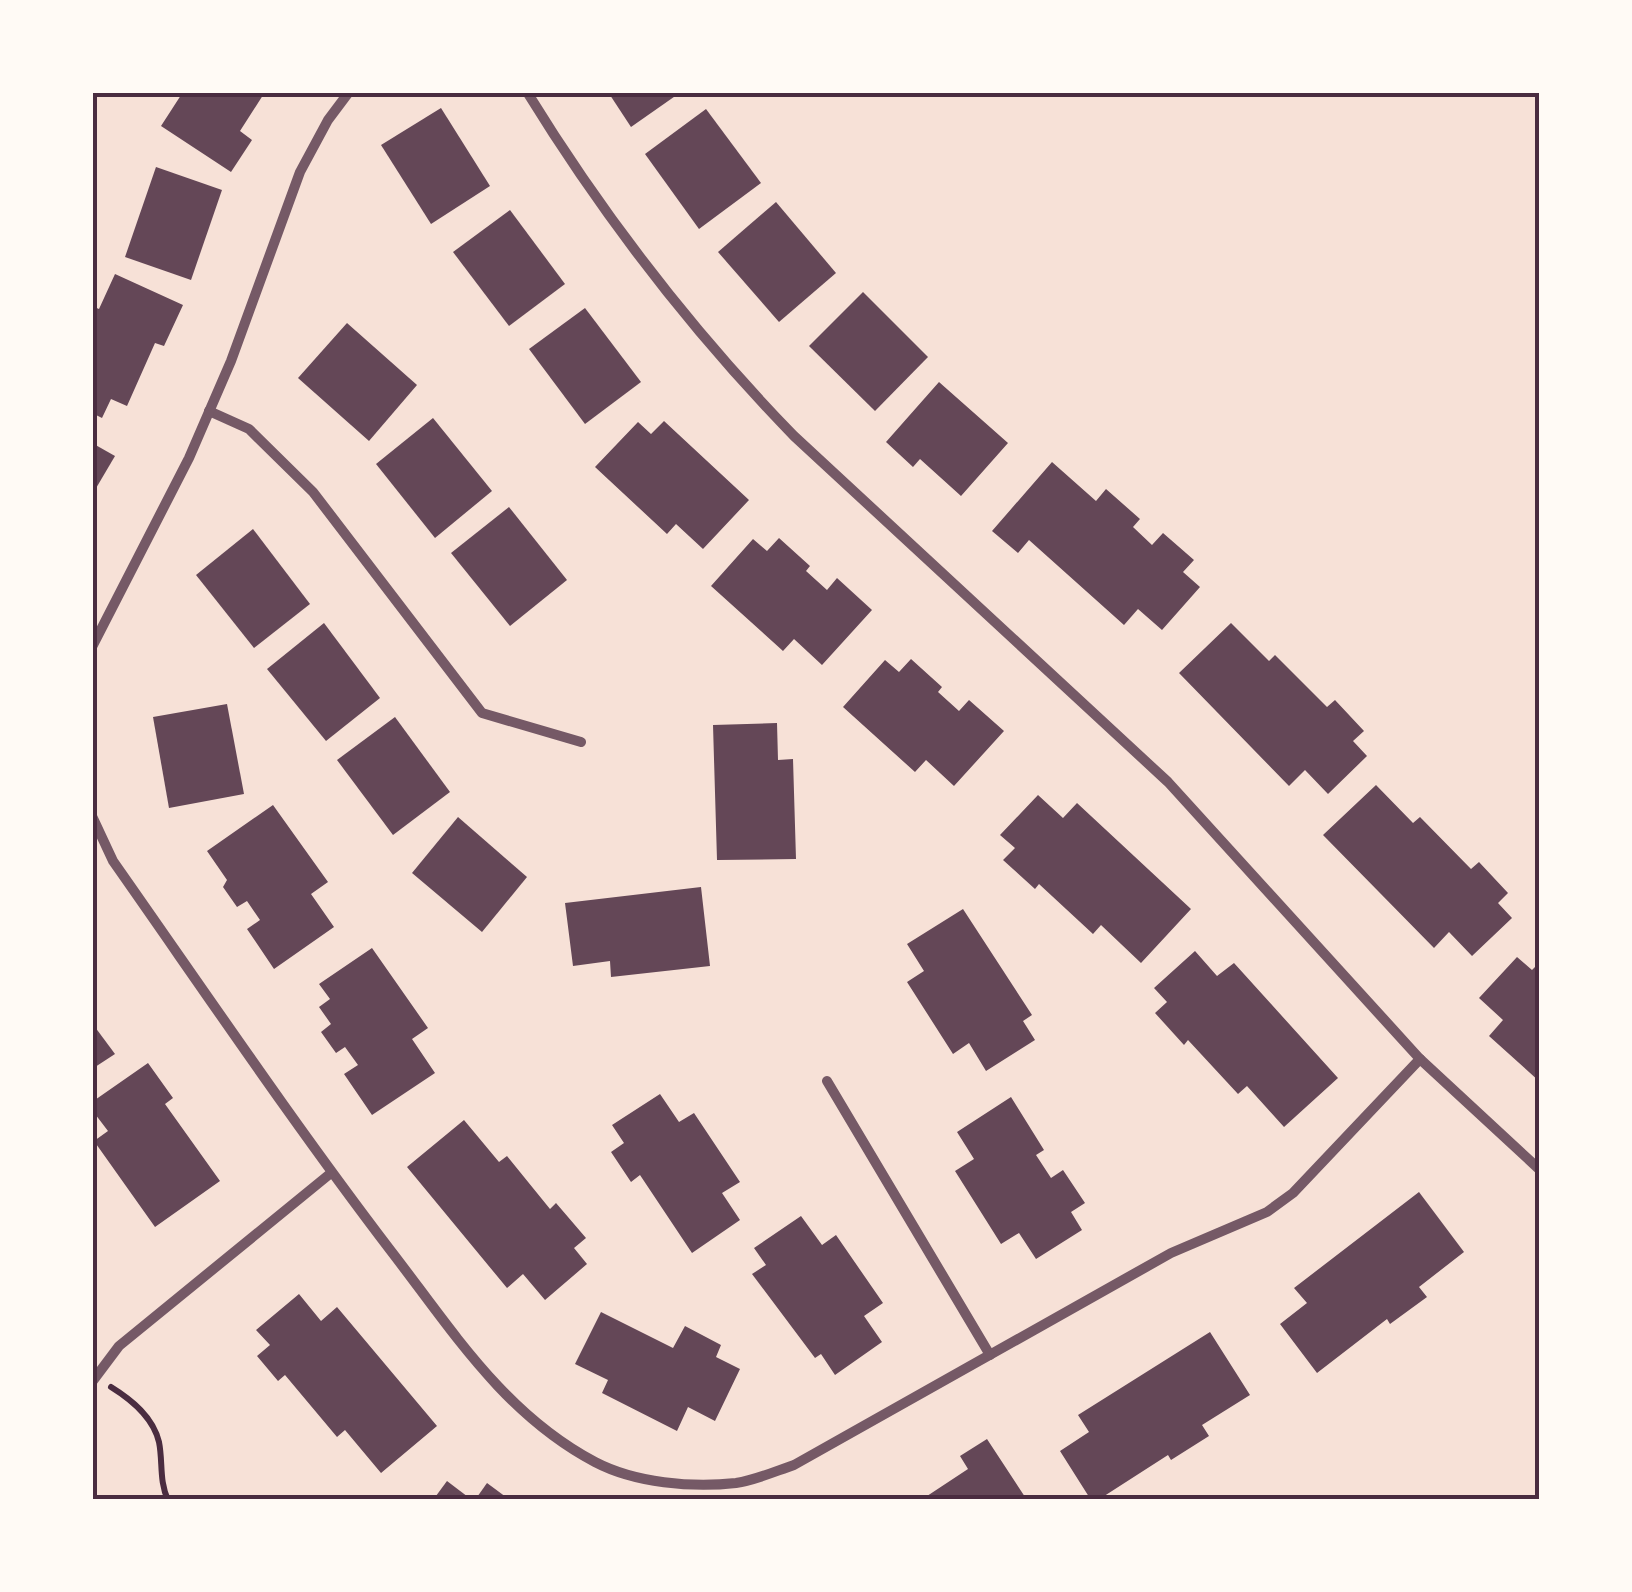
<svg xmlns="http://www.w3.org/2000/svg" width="1632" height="1592" viewBox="0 0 1632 1592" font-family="'Golos Text',sans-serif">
  <rect width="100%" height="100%" fill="#f7e1d7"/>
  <!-- building -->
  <g fill="#644757">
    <path d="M 183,92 L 265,92 L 240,131 L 252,140 L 231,172 L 161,126 Z"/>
    <path d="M 608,92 L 681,92 L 631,127 Z"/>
    <path d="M 441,108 L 490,186 L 431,224 L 381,145 Z"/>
    <path d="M 706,109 L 761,183 L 699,229 L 645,154 Z"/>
    <path d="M 156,167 L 222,190 L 191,280 L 125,257 Z"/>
    <path d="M 776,202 L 836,273 L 779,322 L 718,252 Z"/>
    <path d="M 510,210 L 565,284 L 509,326 L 453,252 Z"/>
    <path d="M 115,274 L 183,305 L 164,346 L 155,343 L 127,406 L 111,399 L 102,418 L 92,413 L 92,306 L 99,309 Z"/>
    <path d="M 863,292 L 928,357 L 875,411 L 809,346 Z"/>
    <path d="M 585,308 L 641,382 L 585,424 L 529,349 Z"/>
    <path d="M 347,323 L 417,385 L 369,441 L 298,378 Z"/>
    <path d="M 939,382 L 1008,443 L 961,496 L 920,459 L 913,467 L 886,442 Z"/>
    <path d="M 433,418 L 492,491 L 435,538 L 376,464 Z"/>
    <path d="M 664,421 L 749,500 L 703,549 L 676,524 L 667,534 L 595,467 L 638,422 L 651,434 Z"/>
    <path d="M 92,443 L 115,456 L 92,495 Z"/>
    <path d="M 1052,462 L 1096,501 L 1106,489 L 1140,519 L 1133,527 L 1152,545 L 1163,533 L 1194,560 L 1183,572 L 1200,587 L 1162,630 L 1138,609 L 1124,625 L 1029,540 L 1018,553 L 992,531 Z"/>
    <path d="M 509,507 L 567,580 L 510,626 L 451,553 Z"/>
    <path d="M 253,529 L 310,604 L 254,648 L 196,575 Z"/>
    <path d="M 779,538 L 810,566 L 806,571 L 827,590 L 837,578 L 872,610 L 822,665 L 794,639 L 783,651 L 711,586 L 753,539 L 767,551 Z"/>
    <path d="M 324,623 L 380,698 L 326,741 L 267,669 Z"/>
    <path d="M 1231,623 L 1269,661 L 1275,655 L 1327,707 L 1335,700 L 1364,731 L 1353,741 L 1367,756 L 1328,794 L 1305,770 L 1289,786 L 1179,673 Z"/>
    <path d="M 911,659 L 942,687 L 938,692 L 959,711 L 969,700 L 1004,731 L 954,786 L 926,760 L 915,772 L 843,707 L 885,660 L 899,672 Z"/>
    <path d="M 227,704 L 244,794 L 169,808 L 153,717 Z"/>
    <path d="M 395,717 L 450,792 L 393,835 L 337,760 Z"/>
    <path d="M 777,723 L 778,760 L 793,759 L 796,859 L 717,860 L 713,725 Z"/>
    <path d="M 1376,785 L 1413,823 L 1420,817 L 1471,869 L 1479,862 L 1508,893 L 1498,903 L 1512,918 L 1472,956 L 1449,932 L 1434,948 L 1323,835 Z"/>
    <path d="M 1038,795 L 1063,818 L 1077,803 L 1191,909 L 1141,963 L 1101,925 L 1093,934 L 1039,884 L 1035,889 L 1003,860 L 1015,848 L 1000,835 Z"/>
    <path d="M 273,805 L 328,882 L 311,894 L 334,927 L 274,969 L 247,929 L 260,920 L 247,901 L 237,907 L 223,887 L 227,880 L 207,851 Z"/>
    <path d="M 458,817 L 527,877 L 482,932 L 412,873 Z"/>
    <path d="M 701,887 L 710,966 L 611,977 L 610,961 L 573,966 L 565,903 Z"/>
    <path d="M 963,909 L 1032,1015 L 1023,1021 L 1035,1040 L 986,1071 L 969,1043 L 953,1054 L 907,982 L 924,971 L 907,944 Z"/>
    <path d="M 372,948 L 428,1028 L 412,1039 L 435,1073 L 372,1115 L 344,1074 L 358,1065 L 345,1047 L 336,1053 L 321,1032 L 331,1024 L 319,1007 L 330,999 L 319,984 Z"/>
    <path d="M 1195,951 L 1217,976 L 1234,963 L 1338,1078 L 1284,1127 L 1247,1086 L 1238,1094 L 1188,1040 L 1184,1045 L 1155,1013 L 1167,1002 L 1154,988 Z"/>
    <path d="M 1517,957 L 1532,970 L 1540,962 L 1540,1082 L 1489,1036 L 1503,1020 L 1479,998 Z"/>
    <path d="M 92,1023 L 115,1054 L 92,1069 Z"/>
    <path d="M 148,1063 L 173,1098 L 165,1104 L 220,1181 L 155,1227 L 94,1141 L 108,1131 L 92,1110 L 92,1102 Z"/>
    <path d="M 660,1094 L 679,1122 L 694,1113 L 740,1182 L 722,1193 L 740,1220 L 692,1253 L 640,1175 L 631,1182 L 611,1152 L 624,1143 L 612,1125 Z"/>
    <path d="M 1011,1097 L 1044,1150 L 1036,1155 L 1051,1178 L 1063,1170 L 1085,1203 L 1071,1212 L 1082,1230 L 1036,1259 L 1019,1233 L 1001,1244 L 955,1171 L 974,1159 L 957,1132 Z"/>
    <path d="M 464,1120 L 499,1162 L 507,1156 L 550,1209 L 556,1203 L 586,1238 L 574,1248 L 587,1264 L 545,1300 L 523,1274 L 507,1288 L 407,1167 Z"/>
    <path d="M 1419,1192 L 1464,1252 L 1419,1287 L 1427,1297 L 1390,1324 L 1387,1319 L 1317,1373 L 1280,1324 L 1307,1303 L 1294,1288 Z"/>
    <path d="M 801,1216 L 822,1245 L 836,1235 L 883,1303 L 864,1316 L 882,1342 L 835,1375 L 821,1354 L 815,1358 L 752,1274 L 766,1265 L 754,1248 Z"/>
    <path d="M 299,1294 L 321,1321 L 337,1307 L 437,1426 L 381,1473 L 345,1430 L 337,1437 L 285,1375 L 278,1381 L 257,1356 L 270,1345 L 256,1330 Z"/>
    <path d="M 601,1312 L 673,1348 L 685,1326 L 721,1345 L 716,1357 L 740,1369 L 715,1421 L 688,1407 L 677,1431 L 602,1393 L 608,1380 L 575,1364 Z"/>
    <path d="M 1210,1332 L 1250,1395 L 1202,1425 L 1209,1436 L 1171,1460 L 1168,1455 L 1098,1500 L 1091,1500 L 1060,1451 L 1089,1432 L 1078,1415 Z"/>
    <path d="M 987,1439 L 1027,1500 L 921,1500 L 968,1469 L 960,1456 Z"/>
    <path d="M 447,1481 L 472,1500 L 433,1500 Z"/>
    <path d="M 487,1483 L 510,1500 L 475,1500 Z"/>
  </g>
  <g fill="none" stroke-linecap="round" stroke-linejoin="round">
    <!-- path -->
    <path stroke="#4a2c40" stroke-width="6" d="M 111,1387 C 132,1400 153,1417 159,1442 C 163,1462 159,1481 168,1500"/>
    <!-- minor -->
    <g stroke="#755966" stroke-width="10">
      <path d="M 527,92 C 604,217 692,331 794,436 L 1168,782 L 1420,1059 L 1540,1170"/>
      <path d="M 209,411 L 249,429 L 313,492 L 482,713 L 581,742"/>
      <path d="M 92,647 L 189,458 L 231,361 L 300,172 L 328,120 L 349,92"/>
      <path d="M 92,816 L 113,861 C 205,992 294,1124 391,1251 C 452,1330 504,1414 595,1462 C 635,1483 692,1488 736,1483 C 756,1480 776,1471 794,1465 L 1171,1253 L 1267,1212 L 1293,1193 L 1420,1059"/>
      <path d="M 827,1081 L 990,1355"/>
      <path d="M 92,1382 L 119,1346 L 331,1173"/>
    </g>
  </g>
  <!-- border -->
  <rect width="1632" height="1592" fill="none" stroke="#fffaf5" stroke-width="190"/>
  <rect x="95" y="95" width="1442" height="1402" fill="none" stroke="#4a2c40" stroke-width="4"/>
</svg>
